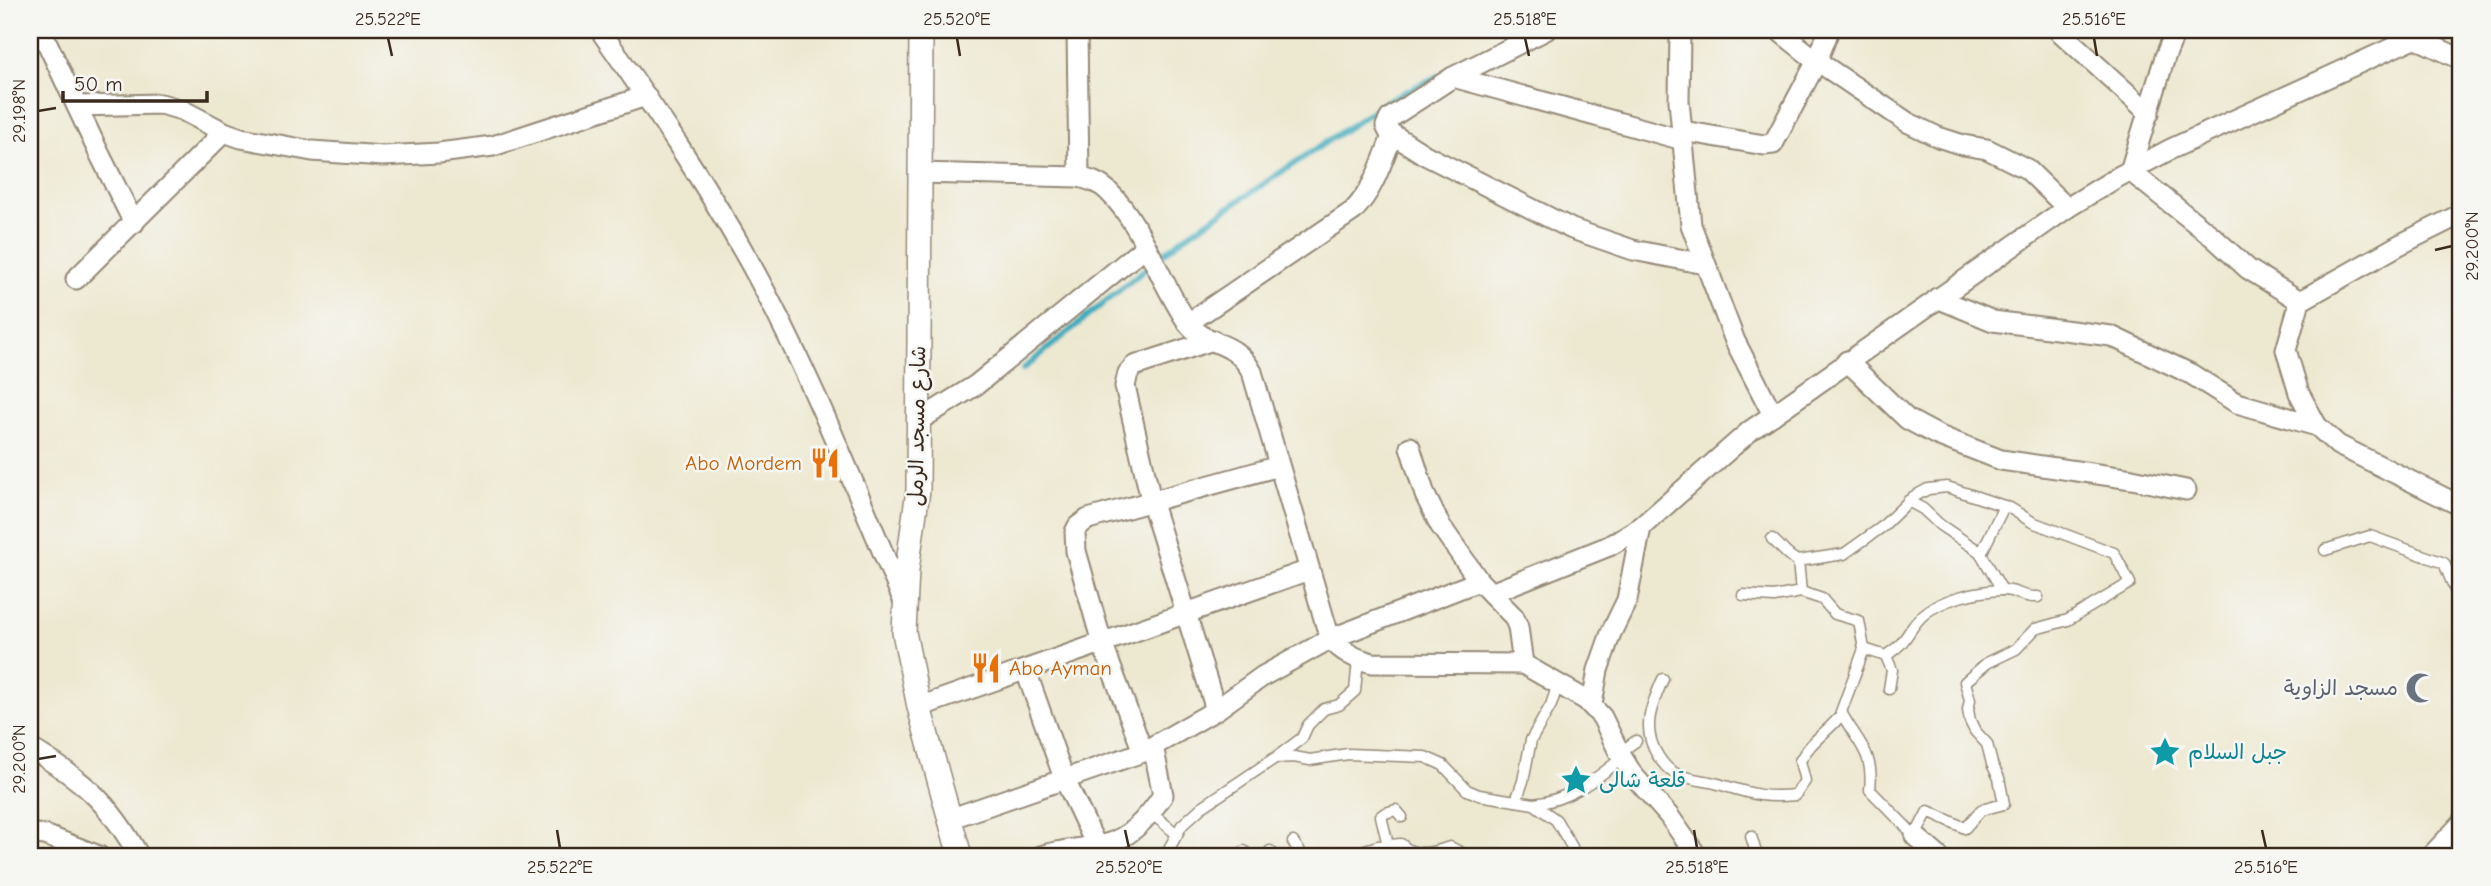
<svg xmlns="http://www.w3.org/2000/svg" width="2491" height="886" viewBox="0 0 2491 886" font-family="'Comic Neue','Playpen Sans Arabic',sans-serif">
  <rect width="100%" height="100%" fill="#f6f6f2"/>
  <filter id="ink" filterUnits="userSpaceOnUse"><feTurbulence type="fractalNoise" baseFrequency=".0143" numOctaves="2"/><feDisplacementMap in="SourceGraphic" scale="14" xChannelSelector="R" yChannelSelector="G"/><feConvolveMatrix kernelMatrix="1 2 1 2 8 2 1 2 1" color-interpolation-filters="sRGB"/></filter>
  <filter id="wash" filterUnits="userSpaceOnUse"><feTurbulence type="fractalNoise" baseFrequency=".00686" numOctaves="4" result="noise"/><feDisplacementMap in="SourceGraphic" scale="28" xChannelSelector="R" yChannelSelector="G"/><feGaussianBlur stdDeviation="1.57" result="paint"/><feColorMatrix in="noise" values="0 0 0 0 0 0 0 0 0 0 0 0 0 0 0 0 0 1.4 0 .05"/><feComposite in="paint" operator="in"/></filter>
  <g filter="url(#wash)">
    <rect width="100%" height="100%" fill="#ede8d0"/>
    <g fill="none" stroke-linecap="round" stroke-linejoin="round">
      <!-- stream -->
      <path stroke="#3eabbd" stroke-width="6" d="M 1023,369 L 1183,238 L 1389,100 L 1438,76"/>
    </g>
  </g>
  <g filter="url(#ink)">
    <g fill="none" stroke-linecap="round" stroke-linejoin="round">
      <!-- service casing -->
      <g stroke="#948977" stroke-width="13">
        <g id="service">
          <path d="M 1947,487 L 2010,508 L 2032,522 L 2114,553 L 2130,583 L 2068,620 L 2035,629 L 2016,649 L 1987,663 L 1965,682 L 1970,700 L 1968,710 L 1970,721 L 1975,731 L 1987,744 L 1992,764 L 1999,778 L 2004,804 L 1981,810 L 1965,828 L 1928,811 L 1915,836 L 1870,790 C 1874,751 1858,744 1841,712 L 1864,649 L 1859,621 L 1835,614 L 1822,599 L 1801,592 L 1798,561 L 1844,554 L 1882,527 L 1913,497 L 1928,489 Z"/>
          <path d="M 1908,501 L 1923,509 L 1940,525 L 1980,552 L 2002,590"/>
          <path d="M 1772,539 C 1782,547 1786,556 1798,561"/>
          <path d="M 2325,550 L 2370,536 L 2444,563 L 2461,604"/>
          <path d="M 1981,554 L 2004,506"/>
          <path d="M 1743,595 L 1774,597 L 1801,592"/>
          <path d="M 1864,649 L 1886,656 L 1892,670 L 1889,689"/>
          <path d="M 1886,656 C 1892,651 1899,647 1903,641 C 1910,632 1914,623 1923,615 C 1941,599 1977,591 2001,590 C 2016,589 2020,598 2038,597"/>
          <path d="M 1663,679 C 1651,706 1641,729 1658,756 C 1662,762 1667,769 1673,772 C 1685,779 1701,780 1715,783 C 1746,792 1761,799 1795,795 L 1805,781 L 1800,761 C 1810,741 1829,731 1842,714"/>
          <path d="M 1619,753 L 1636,741"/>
          <path d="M 1278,756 L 1302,738 L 1308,725 L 1324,709 L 1339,705 L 1355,691 L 1358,660"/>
          <path d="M 1516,801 L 1523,781 L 1531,740 L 1551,705 L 1558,684"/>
          <path d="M 1534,804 C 1569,800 1595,780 1622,758"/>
          <path d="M 1151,813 L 1177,834"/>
          <path d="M 1751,836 L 1757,856"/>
          <path d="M 1293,842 L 1303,856"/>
          <path d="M 1388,845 L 1381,816 L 1385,813 L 1396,810 L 1402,817"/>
          <path d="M 1244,851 L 1249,856"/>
          <path d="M 1270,851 L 1275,856"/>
          <path d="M 1165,856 L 1182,825 L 1202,807 L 1275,758 L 1294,757 L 1310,760 L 1348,754 L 1425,757 L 1443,765 L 1467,790 L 1479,795 L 1534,804 L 1556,820 L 1572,847 L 1573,856"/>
          <path d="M 1341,856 L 1355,853"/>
          <path d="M 1359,856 L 1355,853 L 1378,846 L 1401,844 C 1414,858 1433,853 1450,847 L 1468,856"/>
        </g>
      </g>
      <!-- minor casing -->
      <g stroke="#948977" stroke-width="23">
        <g id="minor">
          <path d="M 41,30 L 97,149 L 134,223"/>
          <path d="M 600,30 C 653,106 705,182 750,263 C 810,372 855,488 904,602"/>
          <path d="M 1077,30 L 1079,177"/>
          <path d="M 1546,30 L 1453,77 L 1390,118 L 1386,126 L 1389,132 L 1425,155 L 1572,229 L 1633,250 L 1705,264"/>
          <path d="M 1680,30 L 1679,101 L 1691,225 L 1735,341 L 1773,415"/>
          <path d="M 1778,30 L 1817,61 L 1907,122 L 1938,137 L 1963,145 L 1987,149 L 2027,169 L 2067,208"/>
          <path d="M 2058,30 L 2149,113"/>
          <path d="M 2176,30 L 2165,57 L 2130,171 L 2213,237 L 2248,269 L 2300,301 L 2286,350 L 2299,393 L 2317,426 L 2338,445 L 2461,506"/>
          <path d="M 2398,30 L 2461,59"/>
          <path d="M 1453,77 L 1683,140"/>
          <path d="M 77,106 L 161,104 L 182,110 L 224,132 L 241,138 L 312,151 L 383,156 L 439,153 L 493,146 L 646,96"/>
          <path d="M 1683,131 L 1764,145 L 1773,144 L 1817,61 L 1829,30"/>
          <path d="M 919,173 L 1079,177 C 1090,180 1100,183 1108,191 C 1143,225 1160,283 1188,323 C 1207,348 1234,338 1252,372 L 1330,639 C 1343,652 1355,659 1373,663 L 1523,664 L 1586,700 L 1602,717 L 1620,754 L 1633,775 L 1669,816 L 1697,856"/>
          <path d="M 76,279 L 224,132"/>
          <path d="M 1937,298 L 1993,321 L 2111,336 L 2191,374 L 2237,403 L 2317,426"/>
          <path d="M 2300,301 L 2399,245 L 2461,214"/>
          <path d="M 1188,323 L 1353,211 C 1373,191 1382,162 1392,136"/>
          <path d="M 1213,340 L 1134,366 L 1128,373 L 1125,386 L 1151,500 L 1216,710"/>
          <path d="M 1847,361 L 1907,419 L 1937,435 L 1970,448 L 2001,460 L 2132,479 L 2186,490"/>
          <path d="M 918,421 L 976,385 L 1145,247"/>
          <path d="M 1410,447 L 1425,495 L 1440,525 L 1479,581 L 1514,617 L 1518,627 L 1523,664"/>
          <path d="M 1491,593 L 1609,546 L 1641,527 L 1751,430 L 1773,415 L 2067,208 L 2118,177 L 2171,149 L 2414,38"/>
          <path d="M 1026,671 L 1064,778 L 1096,845"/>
          <path d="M 1592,704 L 1598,670 L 1611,633 L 1627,600 L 1641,527"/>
          <path d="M 919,707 L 1309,570"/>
          <path d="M 30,748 C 83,780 108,801 139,856"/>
          <path d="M 1143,752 L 1102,643 L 1076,551 L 1075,532 L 1078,526 L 1088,519 L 1279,466"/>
          <path d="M 949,819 L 1143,752 L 1216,710 L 1263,676 L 1330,639 L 1479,581"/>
          <path d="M 1915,836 L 1938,856"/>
          <path d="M 30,837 L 36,834 L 45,835 L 99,856"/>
          <path d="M 1041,856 C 1062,849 1084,849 1106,844 C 1130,838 1150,815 1163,795 L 1153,746"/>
          <path d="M 2431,856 L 2461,824"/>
        </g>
      </g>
      <!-- tertiary casing -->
      <g stroke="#948977" stroke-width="26">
        <path id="tertiary" d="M 921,30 L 918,490 L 907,570 L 904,632 L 919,707 L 960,856"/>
      </g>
      <!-- service -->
      <use href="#service" stroke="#fff" stroke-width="10"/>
      <!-- minor -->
      <use href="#minor" stroke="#fff" stroke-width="19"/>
      <!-- tertiary -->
      <use href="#tertiary" stroke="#fff" stroke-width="23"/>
    </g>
  </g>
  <!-- ticks -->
  <path fill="none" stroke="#3b2a1e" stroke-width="2.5" d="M 388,38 L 392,56M 957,38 L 960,56M 1525,38 L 1529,56M 2094,38 L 2097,56M 38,111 L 56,108M 2435,250 L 2452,246M 38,759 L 56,756M 557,830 L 560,848M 1125,830 L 1129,848M 1694,830 L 1697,848M 2262,830 L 2266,848"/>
  <!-- icons -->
  <defs>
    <g id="restaurant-bare" transform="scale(2.415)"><path d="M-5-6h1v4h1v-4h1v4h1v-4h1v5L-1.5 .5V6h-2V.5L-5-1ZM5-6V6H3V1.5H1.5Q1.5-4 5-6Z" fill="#e8710a" stroke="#f6f6f2" stroke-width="2.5" paint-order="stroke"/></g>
    <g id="mosque-bare" transform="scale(2.415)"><path d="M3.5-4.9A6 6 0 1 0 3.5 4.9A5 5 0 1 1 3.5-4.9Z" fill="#6b7280" stroke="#f6f6f2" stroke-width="2.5" paint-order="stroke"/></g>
    <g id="sight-bare" transform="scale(2.415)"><path d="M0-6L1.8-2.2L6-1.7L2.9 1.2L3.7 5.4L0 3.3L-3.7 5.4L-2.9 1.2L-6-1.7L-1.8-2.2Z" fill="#0f9aa8" stroke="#f6f6f2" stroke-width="2.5" paint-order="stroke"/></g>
  </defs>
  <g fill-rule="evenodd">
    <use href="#restaurant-bare" x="825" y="463"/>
    <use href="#restaurant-bare" x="986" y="668"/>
    <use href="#mosque-bare" x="2421" y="688"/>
    <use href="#sight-bare" x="2165" y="752"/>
    <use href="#sight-bare" x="1576" y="780"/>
  </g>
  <g text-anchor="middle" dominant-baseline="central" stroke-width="5" stroke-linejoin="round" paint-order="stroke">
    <!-- street labels -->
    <g font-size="21" fill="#3b2a1e" stroke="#f6f6f2">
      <text transform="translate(917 426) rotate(-89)">شارع مسجد الرمل</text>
    </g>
    <!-- food labels -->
    <g font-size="21" fill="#c56008" stroke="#f6f6f2" text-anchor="end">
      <text x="802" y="463">Abo Mordem</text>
      <text x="1009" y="668" text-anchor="start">Abo Ayman</text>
    </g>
    <!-- worship labels -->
    <g font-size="21" fill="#5b616d" stroke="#f6f6f2" text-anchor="end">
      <text x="2398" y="688">مسجد الزاوية</text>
    </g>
    <!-- culture labels -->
    <g font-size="21" fill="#0d838f" stroke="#f6f6f2" text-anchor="start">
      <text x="2188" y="752">جبل السلام</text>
      <text x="1599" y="780">قلعة شالى</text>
    </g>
  </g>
  <!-- margin -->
  <rect width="2491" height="886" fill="none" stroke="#f6f6f2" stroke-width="77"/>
  <!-- scale -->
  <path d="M63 91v10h144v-10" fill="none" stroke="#3b2a1e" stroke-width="3.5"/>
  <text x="74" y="91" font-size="21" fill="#3b2a1e" stroke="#f6f6f2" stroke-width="5" paint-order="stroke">50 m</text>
  <rect x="38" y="38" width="2414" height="810" fill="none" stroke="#3b2a1e" stroke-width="2.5"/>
  <g font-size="18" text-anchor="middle" fill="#3b2a1e">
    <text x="388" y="25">25.522°E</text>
    <text x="957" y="25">25.520°E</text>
    <text x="1525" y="25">25.518°E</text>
    <text x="2094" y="25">25.516°E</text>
    <text transform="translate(19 111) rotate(-90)" y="6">29.198°N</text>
    <text transform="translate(2472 246) rotate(-90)" y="6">29.200°N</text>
    <text transform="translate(19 759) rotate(-90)" y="6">29.200°N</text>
    <text x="560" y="873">25.522°E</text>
    <text x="1129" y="873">25.520°E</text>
    <text x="1697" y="873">25.518°E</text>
    <text x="2266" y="873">25.516°E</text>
  </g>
</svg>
